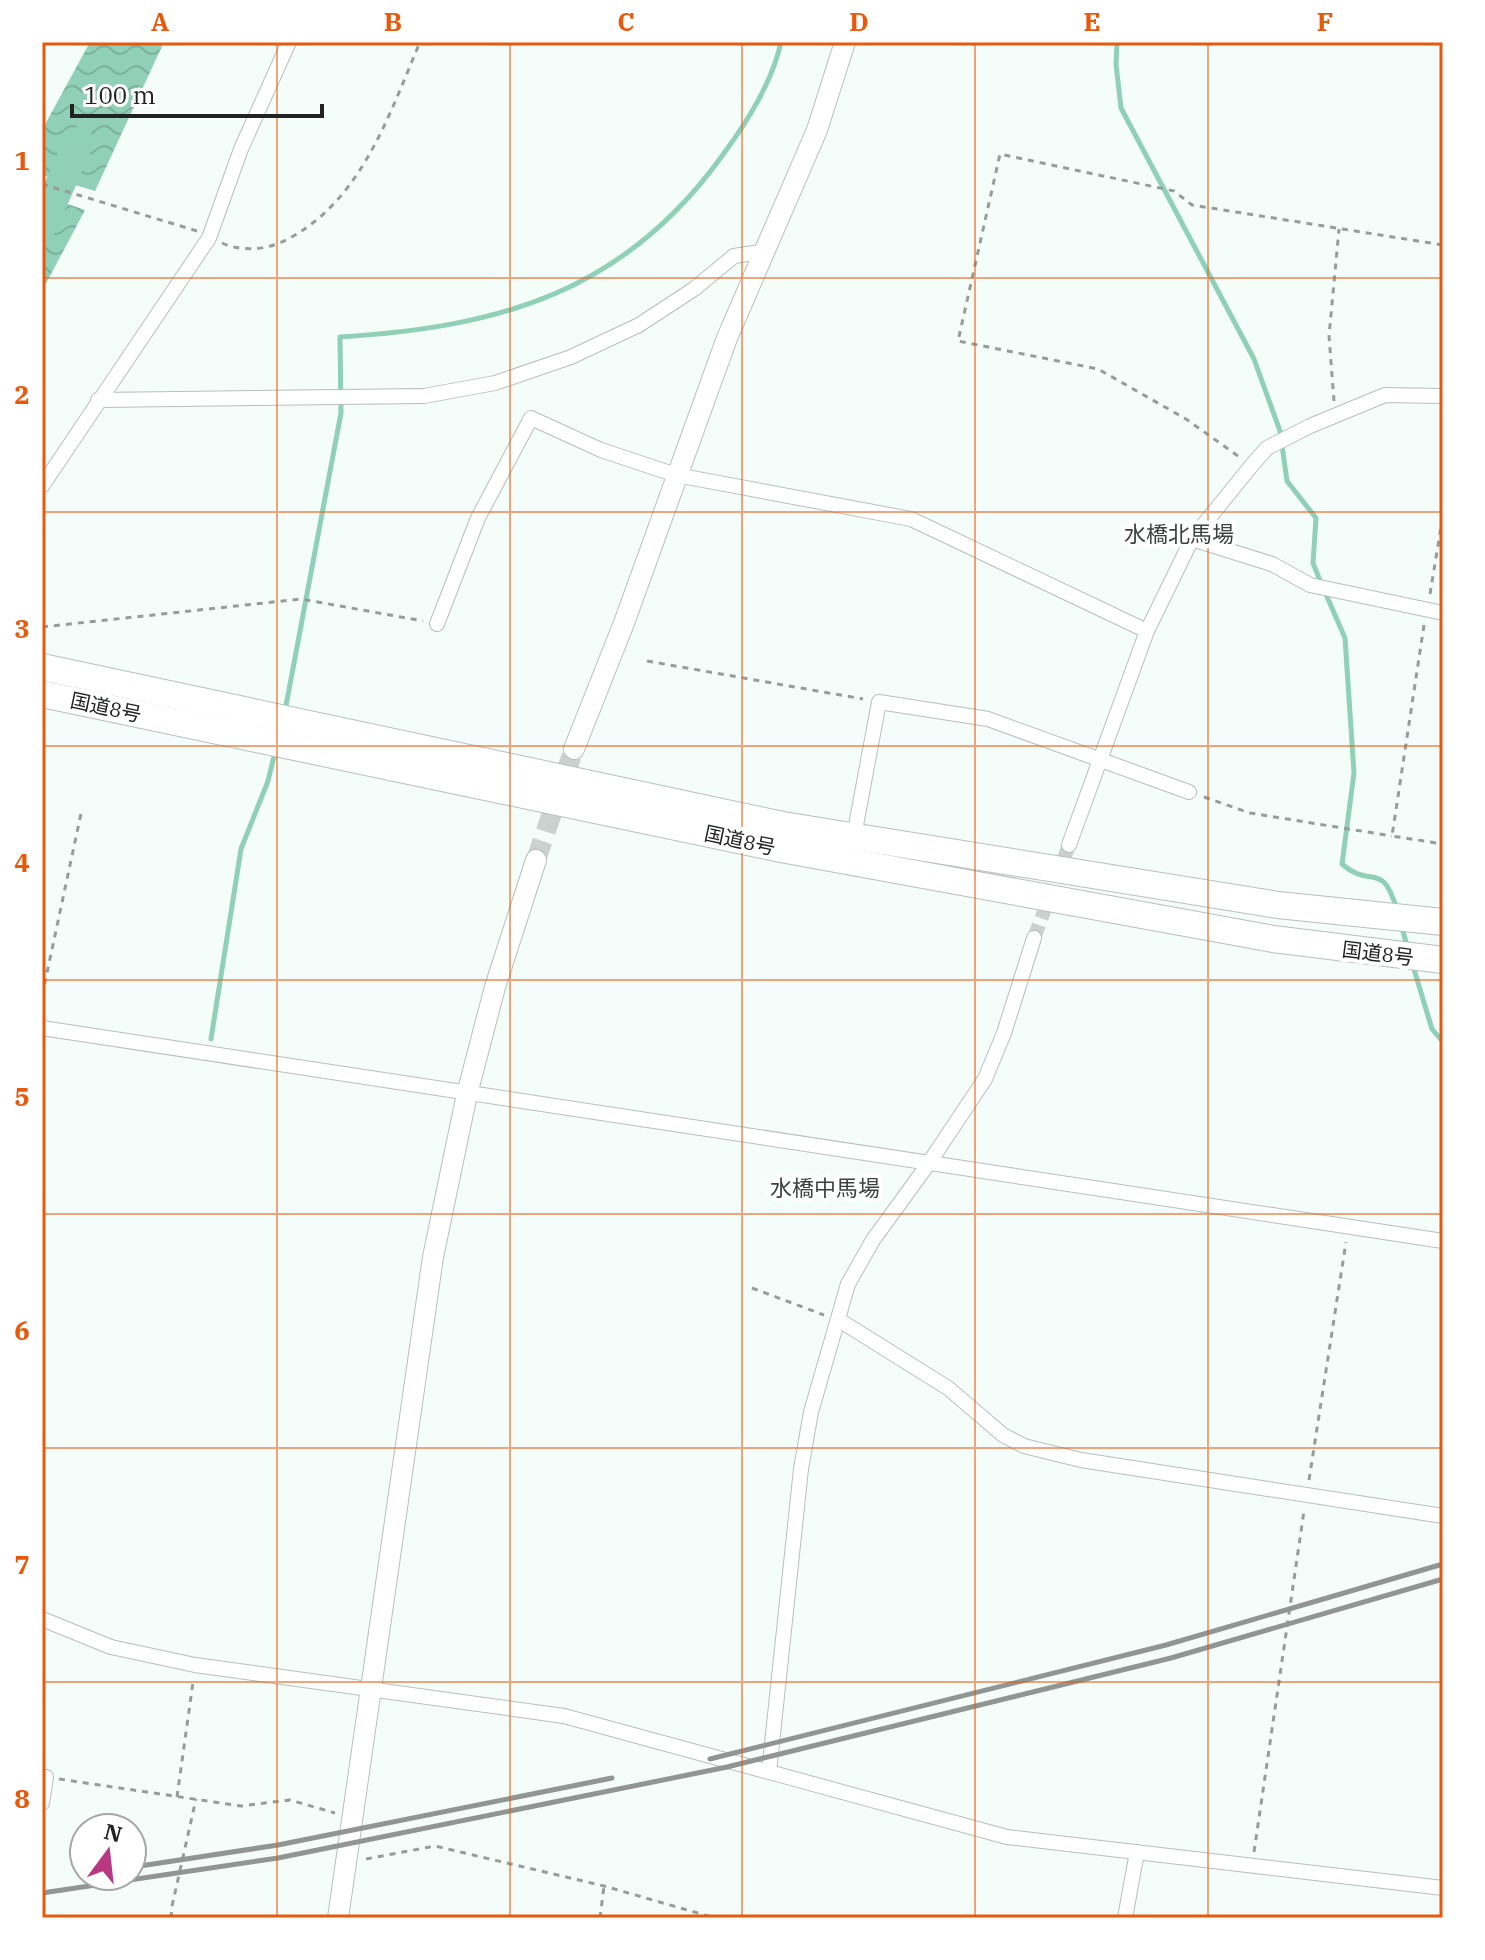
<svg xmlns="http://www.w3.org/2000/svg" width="1485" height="1960" viewBox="0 0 1485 1960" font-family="'IBM Plex Serif','Noto Sans JP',serif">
  <defs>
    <pattern id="water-waves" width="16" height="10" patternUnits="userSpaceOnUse" patternTransform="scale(2)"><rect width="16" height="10" fill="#90d0b8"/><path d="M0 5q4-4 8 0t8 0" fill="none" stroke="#7cb29e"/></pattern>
  </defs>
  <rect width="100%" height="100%" fill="#f5fdfa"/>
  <!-- water -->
  <g fill="url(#water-waves)">
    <path d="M 90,42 L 164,42 L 95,191 L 42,175 L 42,130 Z"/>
    <path d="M 42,195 L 85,210 L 42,291 Z"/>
  </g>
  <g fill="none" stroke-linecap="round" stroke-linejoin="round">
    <!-- stream -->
    <g stroke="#90d0b8" stroke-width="5">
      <path d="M 1117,42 L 1116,64 L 1121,108 L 1254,359 L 1280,431 L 1287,481 L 1316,518 L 1313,563 L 1321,583"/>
      <path d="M 1325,592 L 1345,638 L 1354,773 L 1342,864 C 1372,890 1382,859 1397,910"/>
      <path d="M 285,711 L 341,413 L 340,337 C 501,327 624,292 722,156 C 747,122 772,83 781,42"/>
      <path d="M 1402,928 L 1408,949"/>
      <path d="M 1413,966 L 1432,1029 L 1443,1042"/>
      <path d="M 211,1039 L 241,849 L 268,781 L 275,752"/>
    </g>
    <!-- river -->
    <path stroke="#90d0b8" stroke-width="30" d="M 42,225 L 79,142"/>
    <!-- street-tunnel -->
    <path stroke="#cad1cf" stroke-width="14" stroke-dasharray="14 7" stroke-linecap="butt" d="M 1034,938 L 1069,845"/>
    <!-- secondary-tunnel -->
    <path stroke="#cad1cf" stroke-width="20" stroke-dasharray="20 10" stroke-linecap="butt" d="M 536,860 L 574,749"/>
    <!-- street casing -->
    <g stroke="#b7bfbc" stroke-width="16">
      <g id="street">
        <path d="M 98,400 L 424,396 L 495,383 L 571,357 L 639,325 L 694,289 L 734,256 L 766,251"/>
        <path d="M 42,486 L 209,238 L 241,149 L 289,42"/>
        <path d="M 1192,539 L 1272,564 L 1310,585 L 1443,613"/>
        <path d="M 437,624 L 478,518 L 531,418 L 601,450 L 676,475 L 911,519 L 1147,631"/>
        <path d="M 854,836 L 879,702 L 988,719 L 1189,792"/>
        <path d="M 1069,845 L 1147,631 L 1192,539 L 1252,465 L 1267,448 L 1310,426 L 1385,395 L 1443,396"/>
        <path d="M 42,1028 L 1443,1241"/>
        <path d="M 839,1320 L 948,1388 L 1003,1435 L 1024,1446 L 1081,1460 L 1443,1516"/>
        <path d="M 42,1619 L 111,1647 L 195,1665 L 564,1716 L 1007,1837 L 1443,1888"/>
        <path d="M 769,1772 L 801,1469 L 811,1412 L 848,1284 L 873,1240 L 929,1163 L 985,1079 L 1004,1033 L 1034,938"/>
        <path d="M 42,1803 L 46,1777"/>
        <path d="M 1125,1918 L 1137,1852"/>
      </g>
    </g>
    <!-- secondary casing -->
    <g stroke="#b7bfbc" stroke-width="22">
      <g id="secondary">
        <path d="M 574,749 L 624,623 L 727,338 L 817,130 L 845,42"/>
        <path d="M 338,1918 L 433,1257 L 467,1094 L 495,987 L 536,860"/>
      </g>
    </g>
    <!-- highway casing -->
    <g stroke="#b7bfbc" stroke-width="28">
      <g id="highway">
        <path d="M 42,667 L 783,825 L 1278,905 L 1443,922"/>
        <path d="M 42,694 L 781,849 L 1273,939 L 1443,960"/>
      </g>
    </g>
    <!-- path -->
    <g stroke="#969c9a" stroke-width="3" stroke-dasharray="6 6" stroke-linecap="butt">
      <path d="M 42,184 L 197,231"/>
      <path d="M 222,243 C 242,252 267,250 286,240 C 361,202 389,115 420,42"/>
      <path d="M 1334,401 L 1329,336 L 1339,229"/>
      <path d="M 1238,456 L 1186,419 L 1098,369 L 958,341 L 1000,154 L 1174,191 L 1192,205 L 1443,245"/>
      <path d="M 1430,594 L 1443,515"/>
      <path d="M 1424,625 L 1392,836 L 1443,844"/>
      <path d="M 42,627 L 301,599 L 423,621"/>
      <path d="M 647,661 L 863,699"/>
      <path d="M 1204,797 L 1250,813 L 1392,836"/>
      <path d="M 42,996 L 82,809"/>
      <path d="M 752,1288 L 824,1315"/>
      <path d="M 1309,1480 L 1346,1242"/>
      <path d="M 59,1779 L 241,1806 L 290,1800 L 335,1813"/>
      <path d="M 177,1797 L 193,1682"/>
      <path d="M 1254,1852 L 1304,1511"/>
      <path d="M 366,1859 L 435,1846 L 604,1886 L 715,1918"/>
      <path d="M 171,1918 L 172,1906 L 196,1799"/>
      <path d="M 600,1918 L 604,1886"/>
    </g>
    <!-- street -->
    <use href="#street" stroke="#fff" stroke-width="14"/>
    <!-- secondary -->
    <use href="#secondary" stroke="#fff" stroke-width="20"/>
    <!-- highway -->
    <use href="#highway" stroke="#fff" stroke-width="26"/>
    <!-- rail -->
    <g stroke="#919694" stroke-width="5">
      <path d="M 710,1759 L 1166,1645 L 1443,1564"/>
      <path d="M 140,1866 L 278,1845 L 612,1778"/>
      <path d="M 42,1893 L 278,1858 L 727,1767 L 1171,1658 L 1443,1579"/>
    </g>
  </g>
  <!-- grid -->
  <path fill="none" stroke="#e8590c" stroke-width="2" stroke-opacity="0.55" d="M 277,42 L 277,1918M 510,42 L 510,1918M 742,42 L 742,1918M 975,42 L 975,1918M 1208,42 L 1208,1918M 42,278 L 1443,278M 42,512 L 1443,512M 42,746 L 1443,746M 42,980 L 1443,980M 42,1214 L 1443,1214M 42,1448 L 1443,1448M 42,1682 L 1443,1682"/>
  <g text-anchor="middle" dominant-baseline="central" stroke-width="8" stroke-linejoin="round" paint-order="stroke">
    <!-- street labels -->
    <g font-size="20" fill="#202322" stroke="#fff">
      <text transform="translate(106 707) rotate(12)">国道8号</text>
      <text transform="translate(740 840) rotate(12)">国道8号</text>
      <text transform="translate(1378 953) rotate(7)">国道8号</text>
    </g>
    <!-- neighbourhood labels -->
    <g font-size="22" fill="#3b413f" stroke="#fff">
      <text x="1179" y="533">水橋北馬場</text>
      <text x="825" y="1187">水橋中馬場</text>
    </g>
  </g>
  <!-- border -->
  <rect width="1485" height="1960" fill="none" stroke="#ffffff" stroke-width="88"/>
  <!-- north arrow -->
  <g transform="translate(108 1852) rotate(15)"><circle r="38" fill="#ffffff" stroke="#a6a7a7" stroke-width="2"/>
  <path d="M0-6L14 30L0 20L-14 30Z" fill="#b93882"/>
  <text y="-12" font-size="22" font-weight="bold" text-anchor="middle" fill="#202322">N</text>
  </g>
  <!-- scale -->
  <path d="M72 104v12h250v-12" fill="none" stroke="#202322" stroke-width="4"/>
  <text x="84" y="104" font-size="24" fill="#202322" stroke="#ffffff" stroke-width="6" paint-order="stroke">100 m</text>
  <rect x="44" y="44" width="1397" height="1872" fill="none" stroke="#e8590c" stroke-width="3"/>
  <g font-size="26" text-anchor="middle" font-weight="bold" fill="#e8590c">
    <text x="160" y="31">A</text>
    <text x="393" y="31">B</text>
    <text x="626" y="31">C</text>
    <text x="859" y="31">D</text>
    <text x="1092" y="31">E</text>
    <text x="1325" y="31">F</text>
    <text x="22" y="170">1</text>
    <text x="22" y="404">2</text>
    <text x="22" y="638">3</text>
    <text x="22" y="872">4</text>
    <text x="22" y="1106">5</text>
    <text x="22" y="1340">6</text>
    <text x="22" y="1574">7</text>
    <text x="22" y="1808">8</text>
  </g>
</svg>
